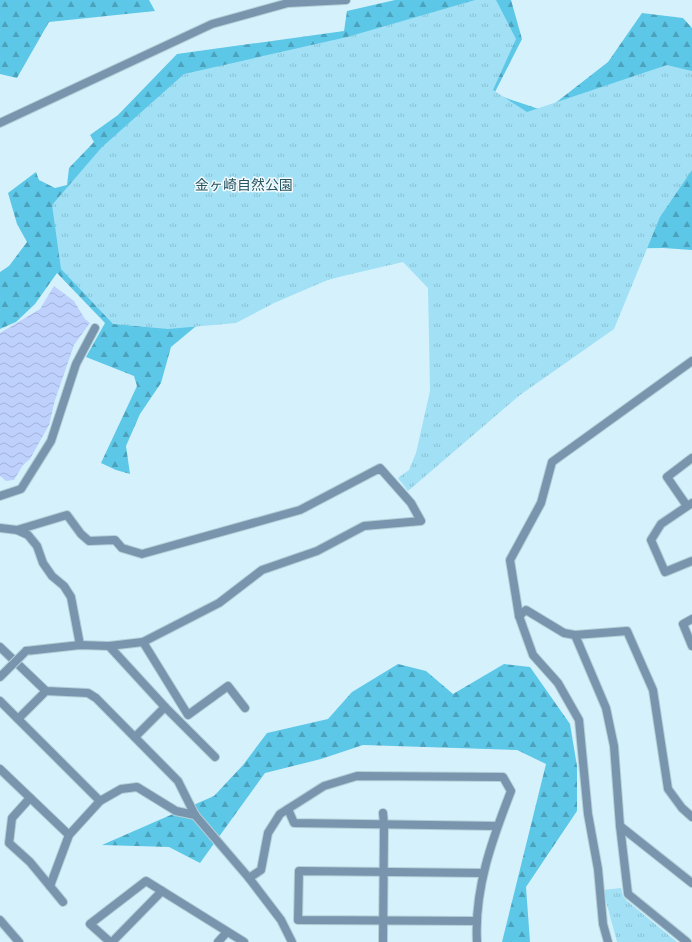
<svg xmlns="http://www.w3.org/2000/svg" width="692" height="942" viewBox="0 0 692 942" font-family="Montserrat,'Noto Sans JP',sans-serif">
  <defs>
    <pattern id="forest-firs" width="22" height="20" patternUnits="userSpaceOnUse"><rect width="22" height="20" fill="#5cc7e7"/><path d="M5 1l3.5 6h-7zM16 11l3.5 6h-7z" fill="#4ca2bc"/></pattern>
    <pattern id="park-tufts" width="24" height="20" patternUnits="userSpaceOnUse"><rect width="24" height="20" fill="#a1e0f5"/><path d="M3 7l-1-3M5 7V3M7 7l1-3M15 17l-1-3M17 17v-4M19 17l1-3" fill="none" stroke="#8ac1d3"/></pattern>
    <pattern id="water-waves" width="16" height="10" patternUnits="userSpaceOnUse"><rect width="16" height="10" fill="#bed0fc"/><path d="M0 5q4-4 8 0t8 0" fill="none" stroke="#a3b3d9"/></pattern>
  </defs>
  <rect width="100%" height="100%" fill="#d5f2fc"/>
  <!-- forest -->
  <g fill="url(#forest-firs)">
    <path d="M 0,0 L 149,0 L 155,11 L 49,22 L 17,78 L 0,74 Z"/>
    <path d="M 395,0 L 511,0 L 522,39 L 494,94 L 545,111 L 608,62 L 642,13 L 683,18 L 692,28 L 692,250 L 663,248 L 587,249 L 455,244 L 213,312 L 171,347 L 161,383 L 140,414 L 126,446 L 130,474 L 116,470 L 101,463 L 137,386 L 134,376 L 86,357 L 105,323 L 57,273 L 35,304 L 16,322 L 0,329 L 0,272 L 9,266 L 27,242 L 17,224 L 8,193 L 36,172 L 39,180 L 55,188 L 67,185 L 69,168 L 94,142 L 90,135 L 118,115 L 177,54 L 344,31 L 347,11 Z"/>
    <path d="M 398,664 L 426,671 L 453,694 L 504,664 L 530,667 L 570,724 L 577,766 L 577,811 L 526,887 L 530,942 L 502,942 L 546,764 L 517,750 L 363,745 L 321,759 L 265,773 L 200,863 L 169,847 L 102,845 L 214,796 L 243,765 L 267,733 L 328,719 L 352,692 Z"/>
  </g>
  <!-- park -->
  <g fill="url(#park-tufts)">
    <path d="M 475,0 L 496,0 L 516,39 L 493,90 L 527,112 L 667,65 L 692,71 L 692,170 L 660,217 L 614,329 L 520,395 L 408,491 L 398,478 L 409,470 L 416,453 L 430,391 L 428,288 L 403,262 L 330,279 L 274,303 L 236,323 L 168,329 L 113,324 L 61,269 L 52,205 L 102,147 L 184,74 L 347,37 Z"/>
    <path d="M 621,888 L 623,896 L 627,901 L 677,942 L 617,942 L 603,890 Z"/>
  </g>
  <!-- water -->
  <path fill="url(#water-waves)" d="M 54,286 L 74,301 L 85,319 L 90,323 L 74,345 L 55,400 L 49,425 L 30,459 L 23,465 L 14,480 L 6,481 L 0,476 L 0,333 L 40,309 Z"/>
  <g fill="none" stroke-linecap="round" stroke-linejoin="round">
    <!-- street casing -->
    <g stroke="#b5cfd8" stroke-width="10">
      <g id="street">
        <path d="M 0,123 L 212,24 L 288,3 L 346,0"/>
        <path d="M 0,496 L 21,489 L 51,441 L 76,364 L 95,328"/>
        <path d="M 692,503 L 661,524 L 651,540 L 665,572 L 692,561"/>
        <path d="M 687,506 L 667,477 L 692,458"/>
        <path d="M 0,528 L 17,530 L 28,535 L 37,546 L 43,563 L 52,576 L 64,586 L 71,597 L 80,645"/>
        <path d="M 17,530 L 67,515 L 81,534 L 89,541 L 115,540 L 122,548 L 142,554 L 300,510 L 380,468 L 411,503 L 421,521 L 364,526 L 317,551 L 262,570 L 219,603 L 143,642 L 109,646 L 80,645 L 26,651"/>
        <path d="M 519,616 L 526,610 L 564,633 L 575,635"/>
        <path d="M 692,619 L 683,624 L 692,646"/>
        <path d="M 143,642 L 188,715 L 228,686 L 245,708"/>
        <path d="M 109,646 L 165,707 L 215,757"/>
        <path d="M 0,647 L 46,691 L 88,693 L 96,698 L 178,781 L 195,815 L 249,878 L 281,920 L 292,942"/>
        <path d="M 0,677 L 6,671"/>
        <path d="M 0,701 L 100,801"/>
        <path d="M 18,719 L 46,691"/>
        <path d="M 135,737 L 165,707"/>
        <path d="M 0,769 L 69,835"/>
        <path d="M 30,798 L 12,818 L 9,843 L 30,862 L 63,902"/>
        <path d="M 288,809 L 294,823 L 497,826"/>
        <path d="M 383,813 L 384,825 L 383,942"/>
        <path d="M 620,826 L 692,883"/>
        <path d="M 249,878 L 261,870 L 268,833 L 280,814 L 324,786 L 357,776 L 503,777 L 511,791 C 492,840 474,889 477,942"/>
        <path d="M 50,886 L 69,835 L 100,801 L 121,789 L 137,787 L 176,811 L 195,815"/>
        <path d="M 0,920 L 19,942"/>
        <path d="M 476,921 L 298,920 L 299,871 L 483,873"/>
        <path d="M 110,942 L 90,924 L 146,881 L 244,942"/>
        <path d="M 112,942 L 162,891"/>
        <path d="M 218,942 L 227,932"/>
        <path d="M 608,942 L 603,924 L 598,869 L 588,814 L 579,720 L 558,683 L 533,655 L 519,616 L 510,560 L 541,503 L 552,462 L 692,361"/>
        <path d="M 687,942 L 628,894 L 620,826 L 614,746 L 606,708 L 575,635 L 627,631 L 653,690 L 668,789 L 682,808 L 692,817"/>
      </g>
    </g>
    <!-- street -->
    <use href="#street" stroke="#7895ad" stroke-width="8"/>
    <!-- street-bridge casing -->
    <g stroke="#b5cfd8" stroke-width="10" stroke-linecap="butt">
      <path id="street-bridge" d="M 6,671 L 26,651"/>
    </g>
    <!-- street-bridge -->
    <use href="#street-bridge" stroke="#7895ad" stroke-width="8"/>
  </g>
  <g text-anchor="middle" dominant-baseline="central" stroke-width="3" stroke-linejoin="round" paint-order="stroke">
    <!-- park labels -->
    <g font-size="14" fill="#275563" stroke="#f3fafd">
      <text x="244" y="185">金ヶ崎自然公園</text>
    </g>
  </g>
</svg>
